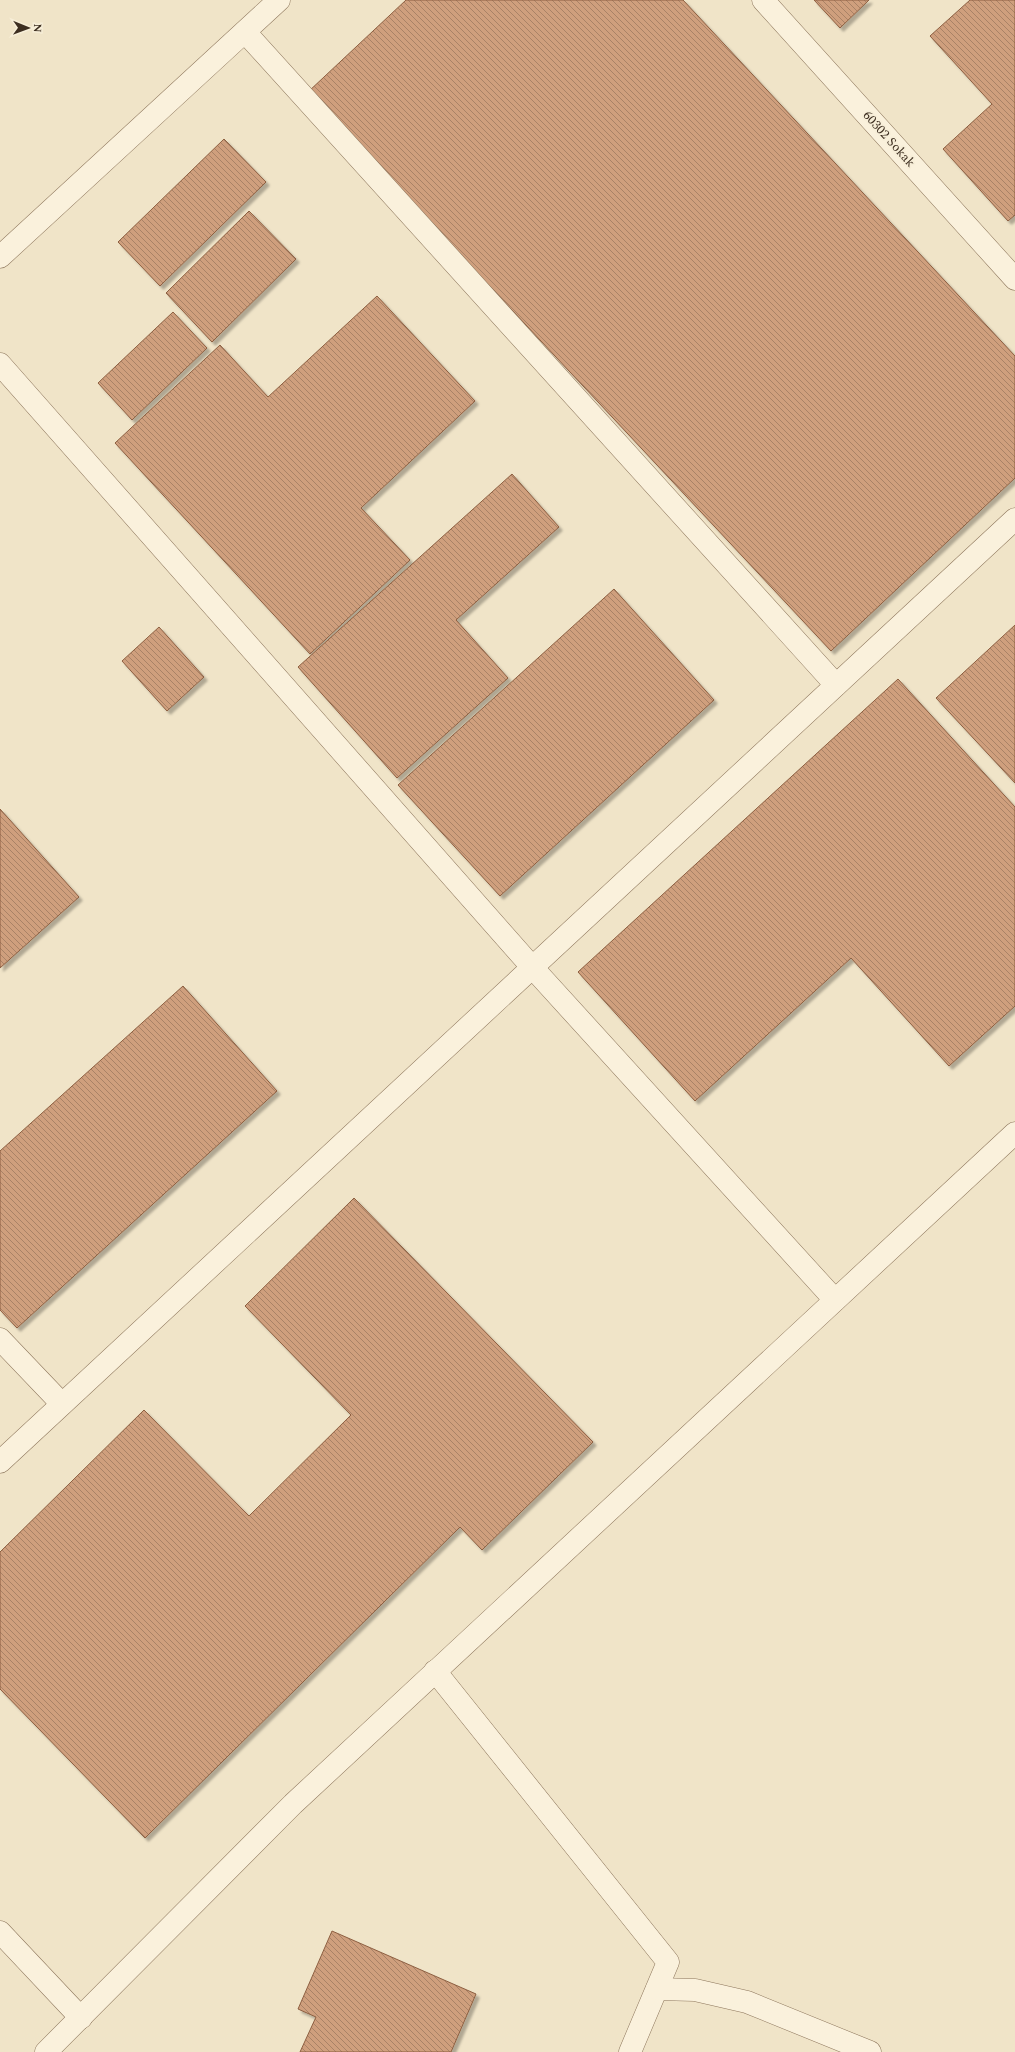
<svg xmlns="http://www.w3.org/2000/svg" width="1015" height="2052" viewBox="0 0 1015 2052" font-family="Spectral,serif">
  <defs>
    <pattern id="building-back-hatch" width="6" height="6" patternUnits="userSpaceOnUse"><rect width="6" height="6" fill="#cf9f7d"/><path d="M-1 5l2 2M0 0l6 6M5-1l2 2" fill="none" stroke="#a98266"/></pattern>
    <filter id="shadow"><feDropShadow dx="3.5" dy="3.5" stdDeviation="1" flood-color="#0004"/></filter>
  </defs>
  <rect width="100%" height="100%" fill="#f0e4c8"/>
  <!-- building -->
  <g fill="url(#building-back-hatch)" stroke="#8d5f41" filter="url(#shadow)">
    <path d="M 406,0 L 683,0 L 1015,356 L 1015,478 L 831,651 L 308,92 Z"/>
    <path d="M 814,0 L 869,0 L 840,28 Z"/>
    <path d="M 970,0 L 1015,0 L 1015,215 L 1008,221 L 943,149 L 992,104 L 930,36 Z"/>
    <path d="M 224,139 L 266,182 L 160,286 L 118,242 Z"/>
    <path d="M 249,211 L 296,259 L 212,342 L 166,293 Z"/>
    <path d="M 377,296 L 475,401 L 361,508 L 410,560 L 310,654 L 115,443 L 220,345 L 268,397 Z"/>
    <path d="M 173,312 L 207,348 L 132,420 L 98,383 Z"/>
    <path d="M 512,474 L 559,527 L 456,620 L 508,678 L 397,778 L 298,667 Z"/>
    <path d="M 614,589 L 714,700 L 500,896 L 398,785 Z"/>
    <path d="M 1015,625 L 1015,783 L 936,698 Z"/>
    <path d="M 159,627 L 204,677 L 167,711 L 122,661 Z"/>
    <path d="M 898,679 L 1015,807 L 1015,1006 L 949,1066 L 851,958 L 695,1101 L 578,972 Z"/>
    <path d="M 0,809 L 79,897 L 0,968 Z"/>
    <path d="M 183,986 L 277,1091 L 17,1328 L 0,1310 L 0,1151 Z"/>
    <path d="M 354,1198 L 593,1442 L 482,1550 L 460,1527 L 145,1838 L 0,1689 L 0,1552 L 144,1410 L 249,1516 L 351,1415 L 245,1306 Z"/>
    <path d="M 332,1931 L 476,1994 L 451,2052 L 300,2052 L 316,2017 L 298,2009 Z"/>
  </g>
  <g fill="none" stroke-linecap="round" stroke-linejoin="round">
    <!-- street casing -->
    <g stroke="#8d765c" stroke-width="23">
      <g id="street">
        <path d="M 763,0 L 1015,279"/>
        <path d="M 245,32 L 836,685"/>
        <path d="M 0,257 L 279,0"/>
        <path d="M 0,364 L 532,967 L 835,1300"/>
        <path d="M 0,1339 L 62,1404"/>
        <path d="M 0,1462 L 1015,519"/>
        <path d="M 435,1671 L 668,1962 L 630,2052"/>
        <path d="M 0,1932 L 81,2018"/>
        <path d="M 657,1989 L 695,1990 L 747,2002 L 870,2052"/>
        <path d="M 46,2052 L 293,1804 L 1015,1133"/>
      </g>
    </g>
    <!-- street -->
    <use href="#street" stroke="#faf1dc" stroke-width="22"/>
  </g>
  <g text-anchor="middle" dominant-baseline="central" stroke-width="3.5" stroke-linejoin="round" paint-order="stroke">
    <!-- street labels -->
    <g font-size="13" fill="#3d2e20" stroke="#f7eed8">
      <text transform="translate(889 139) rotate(48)">60302 Sokak</text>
    </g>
  </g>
  <!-- north arrow -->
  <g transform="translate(28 28) rotate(91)" stroke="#f7eed8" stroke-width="3" paint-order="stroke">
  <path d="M0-3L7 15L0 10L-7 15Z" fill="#3d2e20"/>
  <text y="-6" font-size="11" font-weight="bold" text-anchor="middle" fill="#3d2e20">N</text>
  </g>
</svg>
